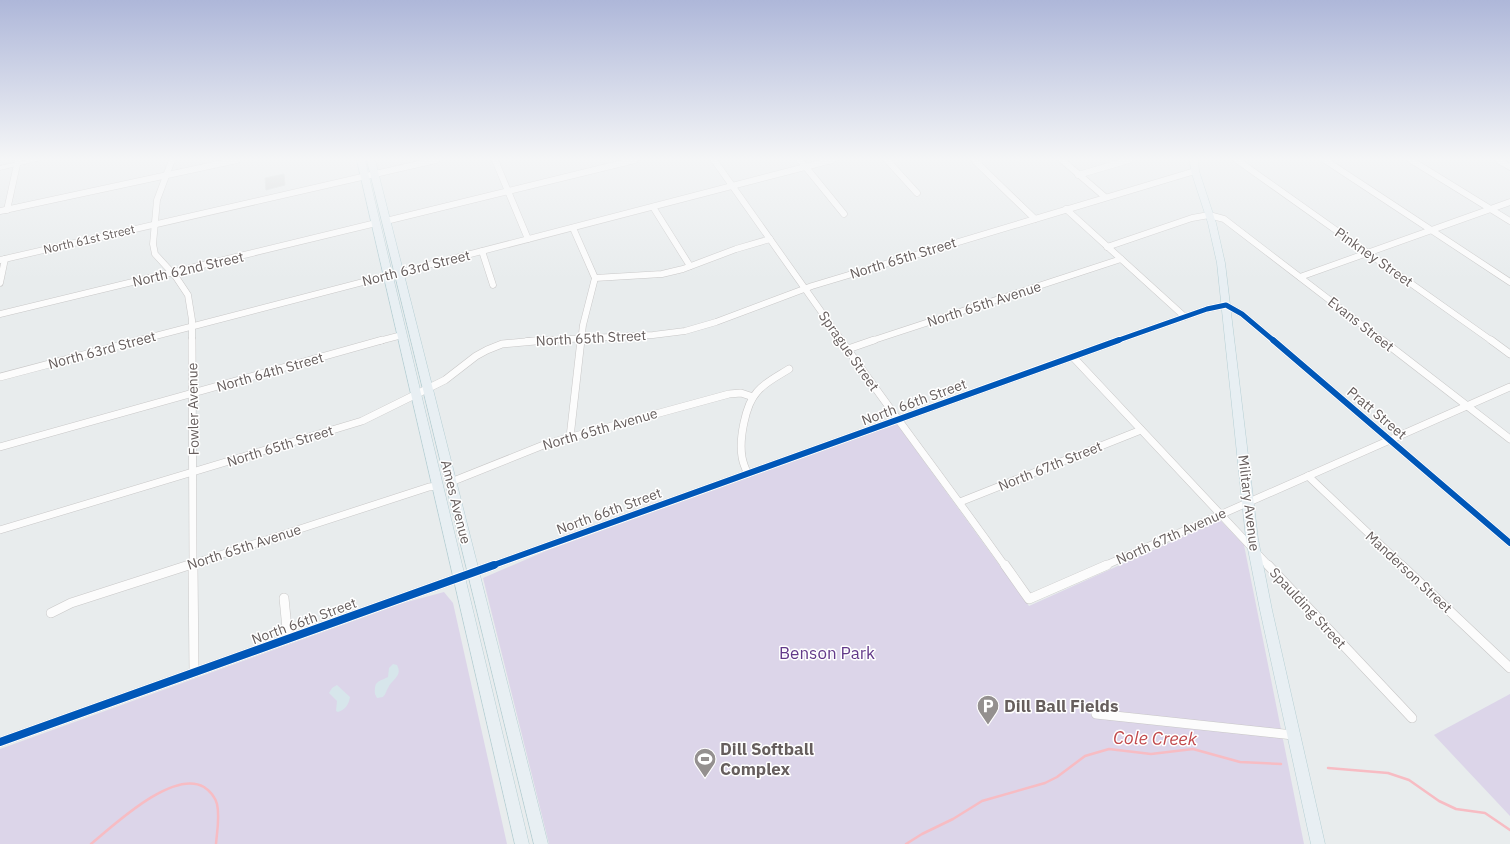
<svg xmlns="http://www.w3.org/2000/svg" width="1510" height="844" viewBox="0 0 1510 844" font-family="'IBM Plex Sans',sans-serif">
  <rect width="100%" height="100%" fill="#e8eced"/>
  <!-- green -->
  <g fill="#dcd5e9">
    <path d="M 897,424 L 1029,606 L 1220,520 L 1244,545 L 1304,844 L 549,844 L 483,578 L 548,550 Z"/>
    <path d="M 444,592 L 453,603 L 507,844 L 0,844 L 0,749 L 403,603 Z"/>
    <path d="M 1510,694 L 1510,816 L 1434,735 Z"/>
  </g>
  <!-- sand -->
  <g fill="#d7e6eb">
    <path d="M 393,664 L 397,665 C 403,676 392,679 388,688 C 386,691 386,694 383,697 L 377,698 L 375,694 C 374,680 379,682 388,677 L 389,668 Z"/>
    <path d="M 337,685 L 350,697 C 349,704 345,710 338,712 L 336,711 L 337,701 L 329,693 L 332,688 Z"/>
  </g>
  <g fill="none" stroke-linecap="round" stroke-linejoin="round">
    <!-- stream -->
    <g stroke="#f7bcc3" stroke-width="2.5">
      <path d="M 1328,768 L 1388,773 L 1409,780 L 1439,801 L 1456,809 L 1485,813 L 1510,830"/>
      <path d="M 91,844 C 114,825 173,769 204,787 C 210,791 215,797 217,804 C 220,817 217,831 216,844"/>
      <path d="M 906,844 L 922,834 L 953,819 L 982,801 L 1045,783 L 1057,777 L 1085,756 L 1109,749 L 1151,754 L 1193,749 L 1240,762 L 1281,764"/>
    </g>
  </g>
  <!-- building -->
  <path fill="#d2d5d5" stroke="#d7dcdc" d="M 284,174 L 285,185 L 266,190 L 265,178 Z"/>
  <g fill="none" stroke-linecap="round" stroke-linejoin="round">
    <!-- minor-far2 casing -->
    <g stroke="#c8c7c7" stroke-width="7">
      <g id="minor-far2">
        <path d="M 172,160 L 157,200 L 153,244 L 155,254 L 176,277 L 188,295 L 192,320 L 192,341"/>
        <path d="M 495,160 L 528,239"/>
        <path d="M 714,160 L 842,341"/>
        <path d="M 800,160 L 844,214"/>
        <path d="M 887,160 L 917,193"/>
        <path d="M 974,160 L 1035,219"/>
        <path d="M 1062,160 L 1105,197"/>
        <path d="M 1237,160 L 1492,341"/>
        <path d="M 1325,160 L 1510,282"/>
        <path d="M 1411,160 L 1510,221"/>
        <path d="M 1498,160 L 1510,167"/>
        <path d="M 1078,175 L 1129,160"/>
        <path d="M 653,207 L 690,266"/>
        <path d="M 1066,209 L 1185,317"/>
        <path d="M 7,210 L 18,160"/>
        <path d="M 0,211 L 237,160"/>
        <path d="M 386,221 L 635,160"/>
        <path d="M 573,228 L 595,278 L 583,325 L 581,341"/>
        <path d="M 1107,247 L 1192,218 L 1209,215 L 1224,219 L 1383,341"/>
        <path d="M 482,251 L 493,285"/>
        <path d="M 0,260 L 436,160"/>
        <path d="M 1300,277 L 1510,202"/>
        <path d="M 595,278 L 662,274 L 683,269 L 736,249 L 770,239"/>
        <path d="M 0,283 L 5,259"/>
        <path d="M 0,314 L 376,223"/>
        <path d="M 136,341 L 832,160"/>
        <path d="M 379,341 L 402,335"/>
        <path d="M 527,341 L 653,335 L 685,331 L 716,322 L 812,286 L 1195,171"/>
        <path d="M 871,341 L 1121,259"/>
        <path d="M 1116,341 L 1207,309 L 1226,305 L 1242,314 L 1274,341"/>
      </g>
    </g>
    <!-- minor-far1 casing -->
    <g stroke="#c8c7c7" stroke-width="8">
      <g id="minor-far1">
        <path d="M 192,340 L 193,566"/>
        <path d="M 841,340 C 895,417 951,490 1005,566"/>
        <path d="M 1273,340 L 1510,543"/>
        <path d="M 1382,340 L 1510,439"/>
        <path d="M 1491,340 L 1510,354"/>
        <path d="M 848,349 L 874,340"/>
        <path d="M 1073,357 L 1269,566"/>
        <path d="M 0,377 L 140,340"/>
        <path d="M 570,437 L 581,340"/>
        <path d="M 0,447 L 382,340"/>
        <path d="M 748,474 C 745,468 743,463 742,457 C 739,440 745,405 757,392 C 765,382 778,376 789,369"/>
        <path d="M 1308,476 L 1403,566"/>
        <path d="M 451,482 L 546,444 L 729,394 L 741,393 L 753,397"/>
        <path d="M 960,502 L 1141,430"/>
        <path d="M 0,530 L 362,421 L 445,380 L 476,356 L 487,350 L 502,344 L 546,340"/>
        <path d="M 186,566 L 429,487 L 438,486"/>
        <path d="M 491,566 L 1119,340"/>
        <path d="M 1104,566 L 1510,387"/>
      </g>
    </g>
    <!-- minor casing -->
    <g stroke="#c8c7c7" stroke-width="10">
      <g id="minor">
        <path d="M 193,565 L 194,673"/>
        <path d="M 1005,565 L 1029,599 L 1107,565"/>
        <path d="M 1268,565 L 1412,718"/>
        <path d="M 1401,565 L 1510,668"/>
        <path d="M 284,598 L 288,639"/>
        <path d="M 51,613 L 71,603 L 189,565"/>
        <path d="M 1096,714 L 1293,735"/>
        <path d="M 0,742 L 494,565"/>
      </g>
    </g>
    <!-- secondary casing -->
    <g stroke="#c9c8c8" stroke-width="1">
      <path id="secondary" d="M 27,160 L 41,160 L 0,170 L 0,166 Z"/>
    </g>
    <!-- primary casing -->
    <g stroke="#b6cfd4" stroke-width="1">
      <g id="primary">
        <path d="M 357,160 L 365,160 L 529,844 L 515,844 Z"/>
        <path d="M 367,160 L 375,160 L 548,844 L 534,844 Z"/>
        <path d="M 1190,160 L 1198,160 L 1199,171 L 1216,223 L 1225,263 L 1258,539 L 1272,610 L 1325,844 L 1311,844 L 1260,610 L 1246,539 L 1217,263 L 1208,223 L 1191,171 Z"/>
      </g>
    </g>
    <!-- minor-far2 -->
    <use href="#minor-far2" stroke="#fcfcfc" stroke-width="6"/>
    <!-- minor-far1 -->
    <use href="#minor-far1" stroke="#fcfcfc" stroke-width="7"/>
    <!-- minor -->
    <use href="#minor" stroke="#fcfcfc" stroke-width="9"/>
    <!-- secondary -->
    <use href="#secondary" fill="#fcfcfc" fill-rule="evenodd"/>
    <!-- primary -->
    <use href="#primary" fill="#e8eff3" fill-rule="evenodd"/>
    <!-- cycleway-far2 casing -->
    <g stroke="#fff" stroke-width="7">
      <path id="cycleway-far2" d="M 1116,341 L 1207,309 L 1226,305 L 1242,314 L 1274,341"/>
    </g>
    <!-- cycleway-far1 casing -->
    <g stroke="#fff" stroke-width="8">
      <g id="cycleway-far1">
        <path d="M 1273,340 L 1510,543"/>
        <path d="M 491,566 L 1119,340"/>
      </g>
    </g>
    <!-- cycleway casing -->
    <g stroke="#fff" stroke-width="10">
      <path id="cycleway" d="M 0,742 L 494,565"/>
    </g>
    <!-- cycleway-far2 -->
    <use href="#cycleway-far2" stroke="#0057b8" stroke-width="5"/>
    <!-- cycleway-far1 -->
    <use href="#cycleway-far1" stroke="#0057b8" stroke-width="6"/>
    <!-- cycleway -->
    <use href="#cycleway" stroke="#0057b8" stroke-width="8"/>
  </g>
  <!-- sky -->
  <linearGradient id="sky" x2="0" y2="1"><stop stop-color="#aeb7d9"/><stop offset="0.57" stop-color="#f5f6f7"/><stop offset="1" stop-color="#f5f6f7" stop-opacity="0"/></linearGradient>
  <rect width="1510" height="279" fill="url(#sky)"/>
  <!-- icons -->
  <defs>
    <g id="parking-pin" transform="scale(1.15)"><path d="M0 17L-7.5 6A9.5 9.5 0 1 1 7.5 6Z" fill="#94908f" stroke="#fff"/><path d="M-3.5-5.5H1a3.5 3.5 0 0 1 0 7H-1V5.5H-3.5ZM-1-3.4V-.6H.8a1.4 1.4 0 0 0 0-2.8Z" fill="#fff"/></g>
    <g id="stadium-pin" transform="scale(1.15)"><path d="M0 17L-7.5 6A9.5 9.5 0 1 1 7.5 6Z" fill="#94908f" stroke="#fff"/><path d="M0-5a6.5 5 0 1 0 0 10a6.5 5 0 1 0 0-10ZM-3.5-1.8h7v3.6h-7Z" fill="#fff"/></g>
  </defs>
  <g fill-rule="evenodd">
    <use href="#parking-pin" x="988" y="706"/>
    <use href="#stadium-pin" x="705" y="759"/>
  </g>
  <g text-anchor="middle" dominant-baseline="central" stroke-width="3" stroke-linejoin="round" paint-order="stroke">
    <!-- far-street labels -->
    <g font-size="12" fill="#665e5d" stroke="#fff">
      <text transform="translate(89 239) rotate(-13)">North 61st Street</text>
    </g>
    <!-- street labels -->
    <g font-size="14" fill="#665e5d" stroke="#fff">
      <text transform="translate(1374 257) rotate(35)">Pinkney Street</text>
      <text transform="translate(903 258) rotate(-17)">North 65th Street</text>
      <text transform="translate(416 268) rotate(-14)">North 63rd Street</text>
      <text transform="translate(188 269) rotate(-13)">North 62nd Street</text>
      <text transform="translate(984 304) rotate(-18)">North 65th Avenue</text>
      <text transform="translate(1361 324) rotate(38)">Evans Street</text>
      <text transform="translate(591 338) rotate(-3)">North 65th Street</text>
      <text transform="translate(102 350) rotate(-15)">North 63rd Street</text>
      <text transform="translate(849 351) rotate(55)">Sprague Street</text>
      <text transform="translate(270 372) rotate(-16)">North 64th Street</text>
      <text transform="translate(914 402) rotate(-20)">North 66th Street</text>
      <text transform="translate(193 409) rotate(-91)">Fowler Avenue</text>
      <text transform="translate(1377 413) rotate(40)">Pratt Street</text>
      <text transform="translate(600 429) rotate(-16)">North 65th Avenue</text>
      <text transform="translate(280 446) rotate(-17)">North 65th Street</text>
      <text transform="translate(1050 466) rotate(-22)">North 67th Street</text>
      <text transform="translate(456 502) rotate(76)">Ames Avenue</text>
      <text transform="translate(1249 503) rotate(83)">Military Avenue</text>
      <text transform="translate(609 511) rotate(-20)">North 66th Street</text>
      <text transform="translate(1171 536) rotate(-24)">North 67th Avenue</text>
      <text transform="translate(244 547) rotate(-18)">North 65th Avenue</text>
      <text transform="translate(1409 572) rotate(43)">Manderson Street</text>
      <text transform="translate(1308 608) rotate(47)">Spaulding Street</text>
      <text transform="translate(304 621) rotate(-20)">North 66th Street</text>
    </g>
    <!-- near-park labels -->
    <g font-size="17" fill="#623989" stroke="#fff">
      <text x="827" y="653">Benson Park</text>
    </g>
    <!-- near-poi labels -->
    <g font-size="17" font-weight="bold" fill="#665e5d" stroke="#fff" text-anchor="start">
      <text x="1004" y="706">Dill Ball Fields</text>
      <text x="720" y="749">Dill Softball<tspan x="720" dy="20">Complex</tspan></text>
    </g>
    <!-- near-water labels -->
    <g font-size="18" font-style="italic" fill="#c14a4d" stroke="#fff">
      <text transform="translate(1155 738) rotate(1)">Cole Creek</text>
    </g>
  </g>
</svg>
